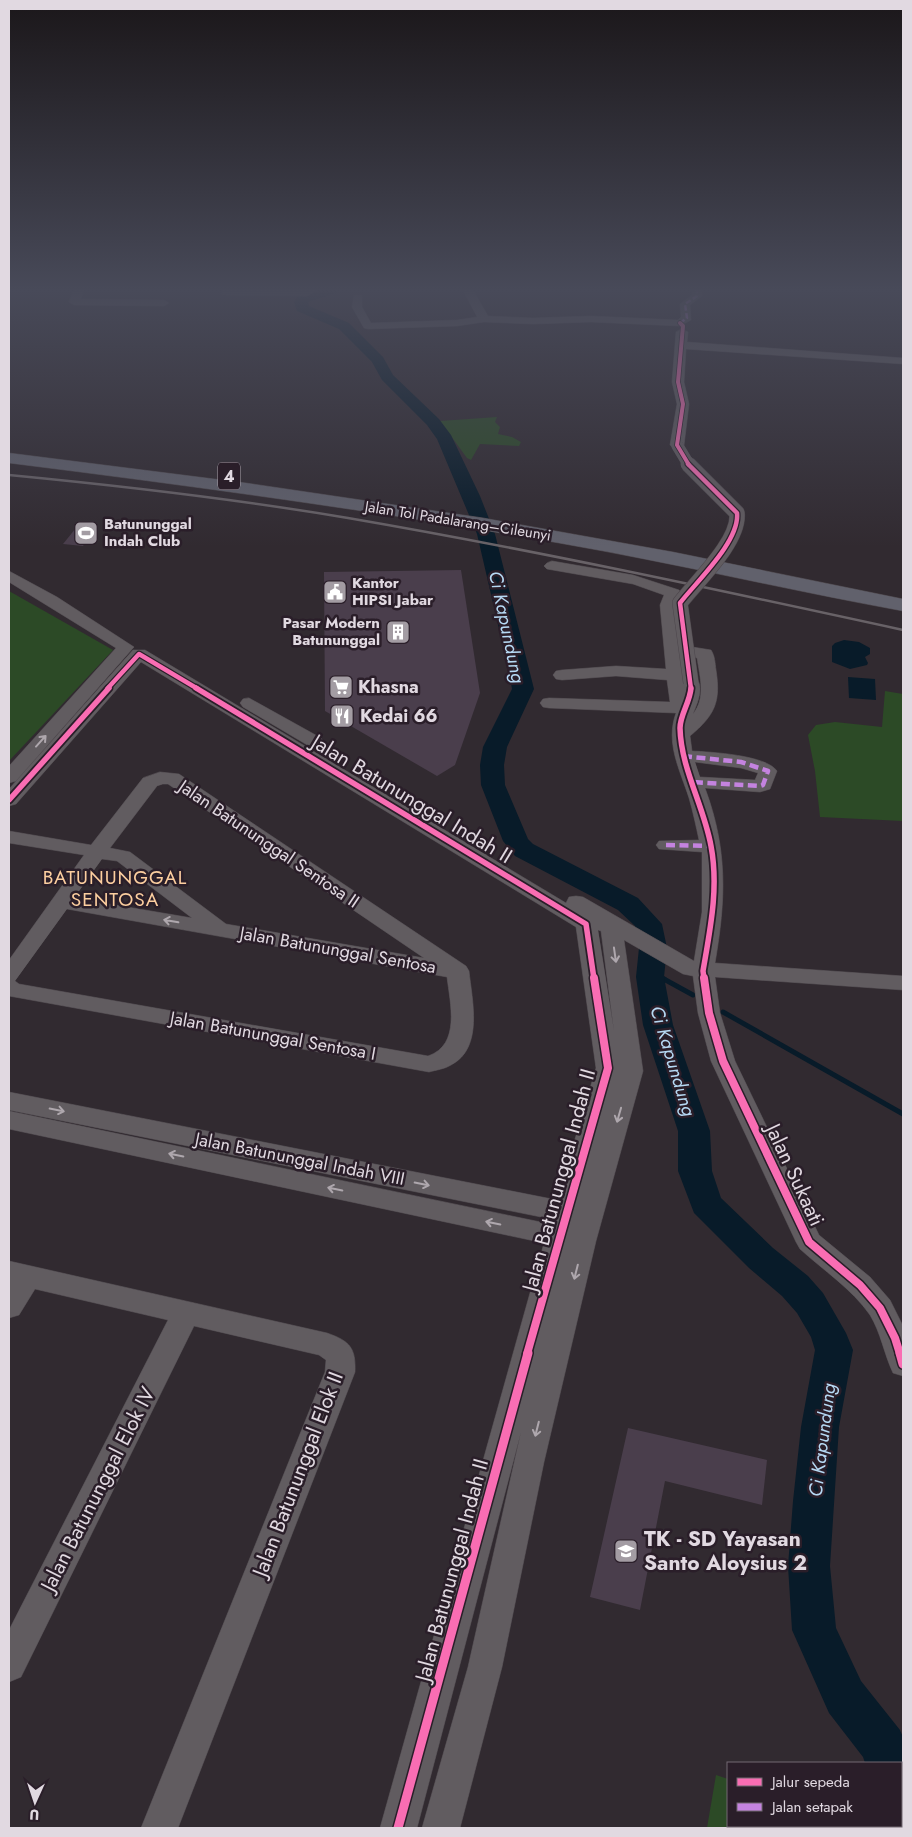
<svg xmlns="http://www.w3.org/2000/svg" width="912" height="1837" viewBox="0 0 912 1837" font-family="Jost,sans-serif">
  <rect width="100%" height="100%" fill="#312a30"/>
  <!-- green -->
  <g fill="#2c4a26">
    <path d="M 497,417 L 495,422 L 500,427 L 498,434 L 512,437 L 521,442 L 519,446 L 480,444 L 471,460 L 467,458 L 440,421 Z"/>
    <path d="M 9,591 L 113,650 L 9,761 Z"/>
    <path d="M 885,691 L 903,694 L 903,821 L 820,817 L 815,771 L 808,735 L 816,725 L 835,722 L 882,727 Z"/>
    <path d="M 716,1775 L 728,1779 L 728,1826 L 766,1826 L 765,1828 L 707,1828 Z"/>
  </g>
  <!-- water -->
  <g fill="#081b29">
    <path d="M 844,640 L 859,642 L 870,648 L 870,654 L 865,657 L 868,663 L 867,665 L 850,669 L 832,662 L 832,646 L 835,643 Z"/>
    <path d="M 848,677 L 875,679 L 876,700 L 849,698 Z"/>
  </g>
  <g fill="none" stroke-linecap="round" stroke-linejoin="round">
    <!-- stream-far2 -->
    <path stroke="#081b29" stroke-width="4" d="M 651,972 L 665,979"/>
    <!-- stream-far1 -->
    <g stroke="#081b29" stroke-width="5">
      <path d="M 662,978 L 693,995"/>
      <path d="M 723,1012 L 903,1114"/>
    </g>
    <!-- stream -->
    <path stroke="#081b29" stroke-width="7" d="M 884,1746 L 903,1761"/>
    <!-- river -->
    <g fill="#081b29" fill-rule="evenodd">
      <path d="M 317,290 L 338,290 L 336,293 L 308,302 L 309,306 L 349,323 L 383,357 L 393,375 L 439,419 L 451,435 L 480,496 L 495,534 L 534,689 L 507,747 L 504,765 L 505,785 L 528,839 L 533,844 L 638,898 L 662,924 L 667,948 L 664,977 L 673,1025 L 710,1131 L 712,1171 L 721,1198 L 773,1248 L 808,1276 L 823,1293 L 846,1333 L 853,1350 L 839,1427 L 830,1566 L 836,1628 L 861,1681 L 900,1730 L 903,1737 L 903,1780 L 901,1781 L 901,1763 L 865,1763 L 863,1757 L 829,1713 L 792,1630 L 788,1566 L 793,1501 L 801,1427 L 815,1350 L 811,1337 L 797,1313 L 782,1296 L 749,1268 L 694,1213 L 678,1171 L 678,1131 L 643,1025 L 636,977 L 639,948 L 635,926 L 618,910 L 515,856 L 503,841 L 481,785 L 480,765 L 483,747 L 512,689 L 509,672 L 477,534 L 437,439 L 427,425 L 382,380 L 372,362 L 339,329 L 297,311 L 294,302 L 298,296 Z"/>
      <path d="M 901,1790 L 903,1791 L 903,1828 L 883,1828 L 882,1826 L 901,1826 Z"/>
    </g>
  </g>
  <!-- building -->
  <g fill="#4a3e4c">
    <path d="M 80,523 L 87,523 L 89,527 L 95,528 L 83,546 L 63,544 Z"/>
    <path d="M 461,570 L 480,693 L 455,765 L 437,776 L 325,711 L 324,572 Z"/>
    <path d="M 628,1428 L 767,1460 L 762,1505 L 665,1481 L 640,1610 L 590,1597 Z"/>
  </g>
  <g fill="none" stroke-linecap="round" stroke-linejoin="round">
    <!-- minor casing -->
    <g stroke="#4d474c" stroke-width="1">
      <g id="minor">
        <path d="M 74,290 L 84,290 L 81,299 L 164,300 L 169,303 L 164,306 L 74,305 L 69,302 Z"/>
        <path d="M 222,290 L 317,290 L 307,296 L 226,295 L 222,294 Z"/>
        <path d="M 463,290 L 473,290 L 488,316 L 533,318 L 591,316 L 678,320 L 681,317 L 680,304 L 692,295 L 692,290 L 702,290 L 702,296 L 690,305 L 691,320 L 680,326 L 591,322 L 533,324 L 484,322 L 457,326 L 368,329 L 364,328 L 352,307 L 354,295 L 362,295 L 362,307 L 371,323 L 457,320 L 477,317 Z"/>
        <path d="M 682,329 L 688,332 L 687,342 L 903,358 L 903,364 L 686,349 L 684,382 L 689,404 L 684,445 L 677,449 L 670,445 L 677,404 L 672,382 L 676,332 Z"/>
        <path d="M 552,561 L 633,575 L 679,590 L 681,593 L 676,605 L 680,645 L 711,650 C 715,656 715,663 716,670 C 721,702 715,715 690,736 L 692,751 C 711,752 766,755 777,771 L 770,789 L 760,792 L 705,788 C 728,850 726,899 715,963 L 903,976 L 903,990 L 715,977 L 720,1013 L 735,1061 L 819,1235 L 870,1277 L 890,1300 L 903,1326 L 903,1376 L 893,1373 C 884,1354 881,1333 870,1315 C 852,1289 823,1270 800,1249 L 796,1242 L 711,1061 L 698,1013 L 693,976 L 683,974 L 624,940 L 643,1071 L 596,1241 L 544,1462 L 502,1667 L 460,1828 L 422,1828 L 468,1667 L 521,1432 L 417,1828 L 380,1828 L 544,1243 L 9,1129 L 9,1111 L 550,1224 L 551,1219 L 9,1110 L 9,1092 L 557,1200 L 596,1068 L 576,927 L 141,662 L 16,804 L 9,806 L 9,789 L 133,650 L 145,650 L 566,903 L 569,897 L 576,896 L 583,897 L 694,961 L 702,912 L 702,852 L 659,849 L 656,845 L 659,841 L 699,840 C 696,826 693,812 689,798 C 680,770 665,743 676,713 L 549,708 L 543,707 L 540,703 L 543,699 L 549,698 L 670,702 L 667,680 L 616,676 L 562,680 L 556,679 L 553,675 L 556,671 L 562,670 L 616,666 L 666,669 L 660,605 L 664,595 L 633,584 L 547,569 L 544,566 L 547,563 ZM 682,655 L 697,658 C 700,677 706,698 693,714 C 697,704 704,689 697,679 L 691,678 L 685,680 ZM 695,762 L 741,768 L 758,773 L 755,780 L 700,777 ZM 598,930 L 601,931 L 614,1031 Z"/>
        <path d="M 9,571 L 57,597 L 134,647 L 16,781 L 9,783 L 9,766 L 116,648 L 9,582 Z"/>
        <path d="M 249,698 L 321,738 L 324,742 L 321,746 L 309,746 L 243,707 L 240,703 L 243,699 Z"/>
        <path d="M 160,772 L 179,774 L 466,966 L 469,971 C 472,1000 484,1048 451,1065 C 445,1069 436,1070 429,1072 L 9,996 L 9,960 L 84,855 L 9,843 L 9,831 L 91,845 L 143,778 ZM 163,784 L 168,784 L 424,958 L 226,924 L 130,852 L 110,848 L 157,786 ZM 102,859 L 117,861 L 192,918 L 74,898 ZM 67,909 L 447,977 C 450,1003 461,1045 428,1056 L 19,984 L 15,981 Z"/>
        <path d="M 9,1261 L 327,1333 C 350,1341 356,1348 355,1372 L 178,1828 L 141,1828 L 325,1372 L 326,1360 L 319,1355 L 194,1326 L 21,1677 L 9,1682 L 9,1630 L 168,1320 L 35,1289 L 19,1315 L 9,1318 Z"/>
      </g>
    </g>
    <!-- highway casing -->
    <g stroke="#4d474c" stroke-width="1">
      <path id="highway" d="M 9,453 L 246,483 L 483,518 L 673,552 L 903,599 L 903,611 C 788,590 674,563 559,543 C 377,511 193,486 9,463 Z"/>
    </g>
    <!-- minor -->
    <use href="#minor" fill="#615c60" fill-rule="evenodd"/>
    <!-- highway -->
    <use href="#highway" fill="#61616c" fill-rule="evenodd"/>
    <!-- rail -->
    <path stroke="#686267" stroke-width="2.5" d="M 9,475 C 123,486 236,499 348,518 C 534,550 719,590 903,630"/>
    <!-- minor-bridge-far1 casing -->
    <g stroke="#4d474c" stroke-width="12" stroke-linecap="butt">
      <path id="minor-bridge-far1" d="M 677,445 L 689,465"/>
    </g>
    <!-- minor-bridge casing -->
    <g stroke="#4d474c" stroke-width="16" stroke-linecap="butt">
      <path id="minor-bridge" d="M 688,464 L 737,513 C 740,541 697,581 680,603 L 691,683"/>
    </g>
    <!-- minor-bridge-far1 -->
    <use href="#minor-bridge-far1" stroke="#615c60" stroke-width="12"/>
    <!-- minor-bridge -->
    <use href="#minor-bridge" stroke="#615c60" stroke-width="15"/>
    <!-- quiet-far1 -->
    <path stroke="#c483df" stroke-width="2.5" stroke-dasharray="5.5 2.5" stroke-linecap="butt" d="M 680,323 L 687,318 L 685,304 L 697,296 L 697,290"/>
    <!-- quiet -->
    <g stroke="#c483df" stroke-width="4.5" stroke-dasharray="9 4.5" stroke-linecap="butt">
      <path d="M 683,756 L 741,762 L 768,771 L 763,785 L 760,786 L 692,782"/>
      <path d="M 666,845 L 711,846"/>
    </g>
    <!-- cycleway-far4 casing -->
    <g stroke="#2a1e29" stroke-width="5.5">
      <path id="cycleway-far4" d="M 680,323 L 683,326 L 678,382 L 683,404 L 677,445 L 689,465"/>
    </g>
    <!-- cycleway-far3 casing -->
    <g stroke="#2a1e29" stroke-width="7">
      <g id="cycleway-far3">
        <path d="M 688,464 L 737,513 C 740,541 697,581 680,603 L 691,689"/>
        <path d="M 107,689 L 139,654 L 198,689"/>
      </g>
    </g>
    <!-- cycleway-far2 casing -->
    <g stroke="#2a1e29" stroke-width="9">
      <g id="cycleway-far2">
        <path d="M 196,688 L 586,924 L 594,979"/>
        <path d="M 691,688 C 690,702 680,715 680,728 C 681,769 704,806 711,846 C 719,888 710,930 703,971 L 704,979"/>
        <path d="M 9,800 L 109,688"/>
      </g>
    </g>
    <!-- cycleway-far1 casing -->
    <g stroke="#2a1e29" stroke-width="11">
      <g id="cycleway-far1">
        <path d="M 704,978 L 709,1013 L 723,1061 L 809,1242 L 860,1285 L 880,1308 L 895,1338 L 900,1354"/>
        <path d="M 527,1354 L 608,1068 L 594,978"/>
      </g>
    </g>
    <!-- cycleway casing -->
    <g stroke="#2a1e29" stroke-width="12">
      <g id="cycleway">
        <path d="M 900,1353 L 903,1364"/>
        <path d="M 398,1828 L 528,1353"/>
      </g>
    </g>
    <!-- cycleway-far4 -->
    <use href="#cycleway-far4" stroke="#f96db3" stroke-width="4"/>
    <!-- cycleway-far3 -->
    <use href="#cycleway-far3" stroke="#f96db3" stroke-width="4.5"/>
    <!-- cycleway-far2 -->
    <use href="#cycleway-far2" stroke="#f96db3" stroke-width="5.5"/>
    <!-- cycleway-far1 -->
    <use href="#cycleway-far1" stroke="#f96db3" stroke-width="8"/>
    <!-- cycleway -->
    <use href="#cycleway" stroke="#f96db3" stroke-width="9"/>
  </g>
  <!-- one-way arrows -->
  <defs><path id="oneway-shaft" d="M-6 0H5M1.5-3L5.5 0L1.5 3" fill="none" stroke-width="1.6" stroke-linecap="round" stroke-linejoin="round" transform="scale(1.25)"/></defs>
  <g stroke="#aea7ad">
    <use href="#oneway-shaft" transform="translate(41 741) rotate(-48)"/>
    <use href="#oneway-shaft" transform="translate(171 921) rotate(-170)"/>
    <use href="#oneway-shaft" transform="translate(615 955) rotate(82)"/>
    <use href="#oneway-shaft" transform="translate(57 1110) rotate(11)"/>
    <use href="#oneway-shaft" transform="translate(619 1115) rotate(106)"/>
    <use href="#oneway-shaft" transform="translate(176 1155) rotate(-168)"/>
    <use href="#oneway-shaft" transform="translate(422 1184) rotate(11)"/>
    <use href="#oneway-shaft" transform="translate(335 1189) rotate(-168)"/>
    <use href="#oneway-shaft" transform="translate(493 1223) rotate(-168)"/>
    <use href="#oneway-shaft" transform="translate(576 1272) rotate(104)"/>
    <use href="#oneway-shaft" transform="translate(537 1429) rotate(104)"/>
  </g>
  <!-- sky -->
  <linearGradient id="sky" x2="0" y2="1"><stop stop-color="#1b171a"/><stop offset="0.53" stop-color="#484a59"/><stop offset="1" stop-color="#484a59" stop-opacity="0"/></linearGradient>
  <rect width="912" height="547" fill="url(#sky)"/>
  <!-- icons -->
  <defs>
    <g id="stadium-square" transform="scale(1.25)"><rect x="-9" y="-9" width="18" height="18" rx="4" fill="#a39ca3" stroke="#2a1e29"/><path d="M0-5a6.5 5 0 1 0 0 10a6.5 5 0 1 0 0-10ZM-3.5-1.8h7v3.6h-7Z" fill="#fff"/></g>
    <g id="civic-square" transform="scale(1.25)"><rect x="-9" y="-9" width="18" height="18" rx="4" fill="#a39ca3" stroke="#2a1e29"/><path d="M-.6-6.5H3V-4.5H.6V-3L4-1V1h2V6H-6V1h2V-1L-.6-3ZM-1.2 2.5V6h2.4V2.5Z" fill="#fff"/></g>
    <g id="building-square" transform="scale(1.25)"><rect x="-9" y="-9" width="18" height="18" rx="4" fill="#a39ca3" stroke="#2a1e29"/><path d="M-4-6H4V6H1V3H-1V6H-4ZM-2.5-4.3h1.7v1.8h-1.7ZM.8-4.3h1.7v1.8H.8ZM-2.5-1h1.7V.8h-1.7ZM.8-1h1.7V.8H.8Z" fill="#fff"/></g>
    <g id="supermarket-square" transform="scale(1.25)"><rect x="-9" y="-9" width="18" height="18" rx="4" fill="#a39ca3" stroke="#2a1e29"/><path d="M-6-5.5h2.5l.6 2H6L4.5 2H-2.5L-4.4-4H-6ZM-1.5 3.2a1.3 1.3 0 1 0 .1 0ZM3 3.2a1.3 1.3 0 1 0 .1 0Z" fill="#fff"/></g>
    <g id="restaurant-square" transform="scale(1.25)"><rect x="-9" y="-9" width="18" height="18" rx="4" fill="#a39ca3" stroke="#2a1e29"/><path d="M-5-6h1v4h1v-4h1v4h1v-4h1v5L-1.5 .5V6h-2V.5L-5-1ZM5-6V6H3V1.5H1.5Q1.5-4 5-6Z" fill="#fff"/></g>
    <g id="school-square" transform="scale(1.25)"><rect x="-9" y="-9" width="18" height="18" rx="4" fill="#a39ca3" stroke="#2a1e29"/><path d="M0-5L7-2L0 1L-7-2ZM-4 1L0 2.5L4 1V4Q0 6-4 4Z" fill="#fff"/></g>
  </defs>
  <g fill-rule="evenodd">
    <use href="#stadium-square" x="86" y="533"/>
    <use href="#civic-square" x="335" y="592"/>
    <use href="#building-square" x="398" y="632"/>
    <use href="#supermarket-square" x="341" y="687"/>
    <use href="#restaurant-square" x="342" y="716"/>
    <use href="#school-square" x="626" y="1551"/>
  </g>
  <g text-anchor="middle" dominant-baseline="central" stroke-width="5" stroke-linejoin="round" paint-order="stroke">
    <!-- far-street labels -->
    <g font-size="15" fill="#e1d9e1" stroke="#2a1e29">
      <text transform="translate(458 521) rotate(9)">Jalan Tol Padalarang–Cileunyi</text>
    </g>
    <!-- far-poi labels -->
    <g font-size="15" font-weight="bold" fill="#e1d9e1" stroke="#2a1e29" text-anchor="start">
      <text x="104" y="524">Batununggal<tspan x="104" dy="17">Indah Club</tspan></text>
      <text x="352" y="583">Kantor<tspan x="352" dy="17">HIPSI Jabar</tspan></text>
      <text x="380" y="623" text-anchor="end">Pasar Modern<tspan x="380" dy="17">Batununggal</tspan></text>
    </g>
    <!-- shield labels -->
    <rect fill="#2a1e29" stroke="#aaa1aa" stroke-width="1" x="218" y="462.5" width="22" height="27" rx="4"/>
    <g font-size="16" font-weight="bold" fill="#e1d9e1">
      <text x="229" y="476">4</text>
    </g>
    <!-- poi labels -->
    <g font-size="18" font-weight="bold" fill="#e1d9e1" stroke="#2a1e29" text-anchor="start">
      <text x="358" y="687">Khasna</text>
      <text x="360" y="716">Kedai 66</text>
    </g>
    <!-- street labels -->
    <g font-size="18" fill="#e1d9e1" stroke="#2a1e29">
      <text transform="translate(269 844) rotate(34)">Jalan Batununggal Sentosa II</text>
      <text transform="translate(338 950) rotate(10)">Jalan Batununggal Sentosa</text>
      <text transform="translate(273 1036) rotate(10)">Jalan Batununggal Sentosa I</text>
      <text transform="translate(300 1159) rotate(11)">Jalan Batununggal Indah VIII</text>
    </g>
    <!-- water labels -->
    <g font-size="19" font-style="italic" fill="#b6d9f4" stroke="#2a1e29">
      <text transform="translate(507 627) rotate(78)">Ci Kapundung</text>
      <text transform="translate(673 1061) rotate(73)">Ci Kapundung</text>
      <text transform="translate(822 1440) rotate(-83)">Ci Kapundung</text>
    </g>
    <!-- neighbourhood labels -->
    <g font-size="19" letter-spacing="1" fill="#fcce9f" stroke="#2a1e29">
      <text x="115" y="877">BATUNUNGGAL<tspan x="115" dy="22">SENTOSA</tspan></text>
    </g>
    <!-- near-street labels -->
    <g font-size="21" fill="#e1d9e1" stroke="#2a1e29">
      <text transform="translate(412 799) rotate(31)">Jalan Batununggal Indah II</text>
      <text transform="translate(795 1175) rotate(65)">Jalan Sukaati</text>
      <text transform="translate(559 1180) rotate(-75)">Jalan Batununggal Indah II</text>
      <text transform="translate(298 1474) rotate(-69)">Jalan Batununggal Elok II</text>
      <text transform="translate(98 1489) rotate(-63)">Jalan Batununggal Elok IV</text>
      <text transform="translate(452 1570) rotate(-75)">Jalan Batununggal Indah II</text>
    </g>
    <!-- near-poi labels -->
    <g font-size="21" font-weight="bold" fill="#e1d9e1" stroke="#2a1e29" text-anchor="start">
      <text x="644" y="1539">TK - SD Yayasan<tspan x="644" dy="24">Santo Aloysius 2</tspan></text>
    </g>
  </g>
  <!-- border -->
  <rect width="912" height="1837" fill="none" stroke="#e1d9e1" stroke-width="20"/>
  <!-- legend -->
  <rect x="727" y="1762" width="175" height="65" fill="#2a1e29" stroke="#736973"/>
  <rect x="737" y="1778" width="25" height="8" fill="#f96db3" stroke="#736973"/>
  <text x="772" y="1787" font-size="15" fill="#e1d9e1">Jalur sepeda</text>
  <rect x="737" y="1803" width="25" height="8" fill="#c483df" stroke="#736973"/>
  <text x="772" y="1812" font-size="15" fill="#e1d9e1">Jalan setapak</text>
  <!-- north arrow -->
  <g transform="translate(35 1802) rotate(183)" stroke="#2a1e29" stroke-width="4" paint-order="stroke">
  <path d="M0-4L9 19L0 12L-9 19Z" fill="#e1d9e1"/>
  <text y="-8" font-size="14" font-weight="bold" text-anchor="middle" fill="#e1d9e1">U</text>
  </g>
</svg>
